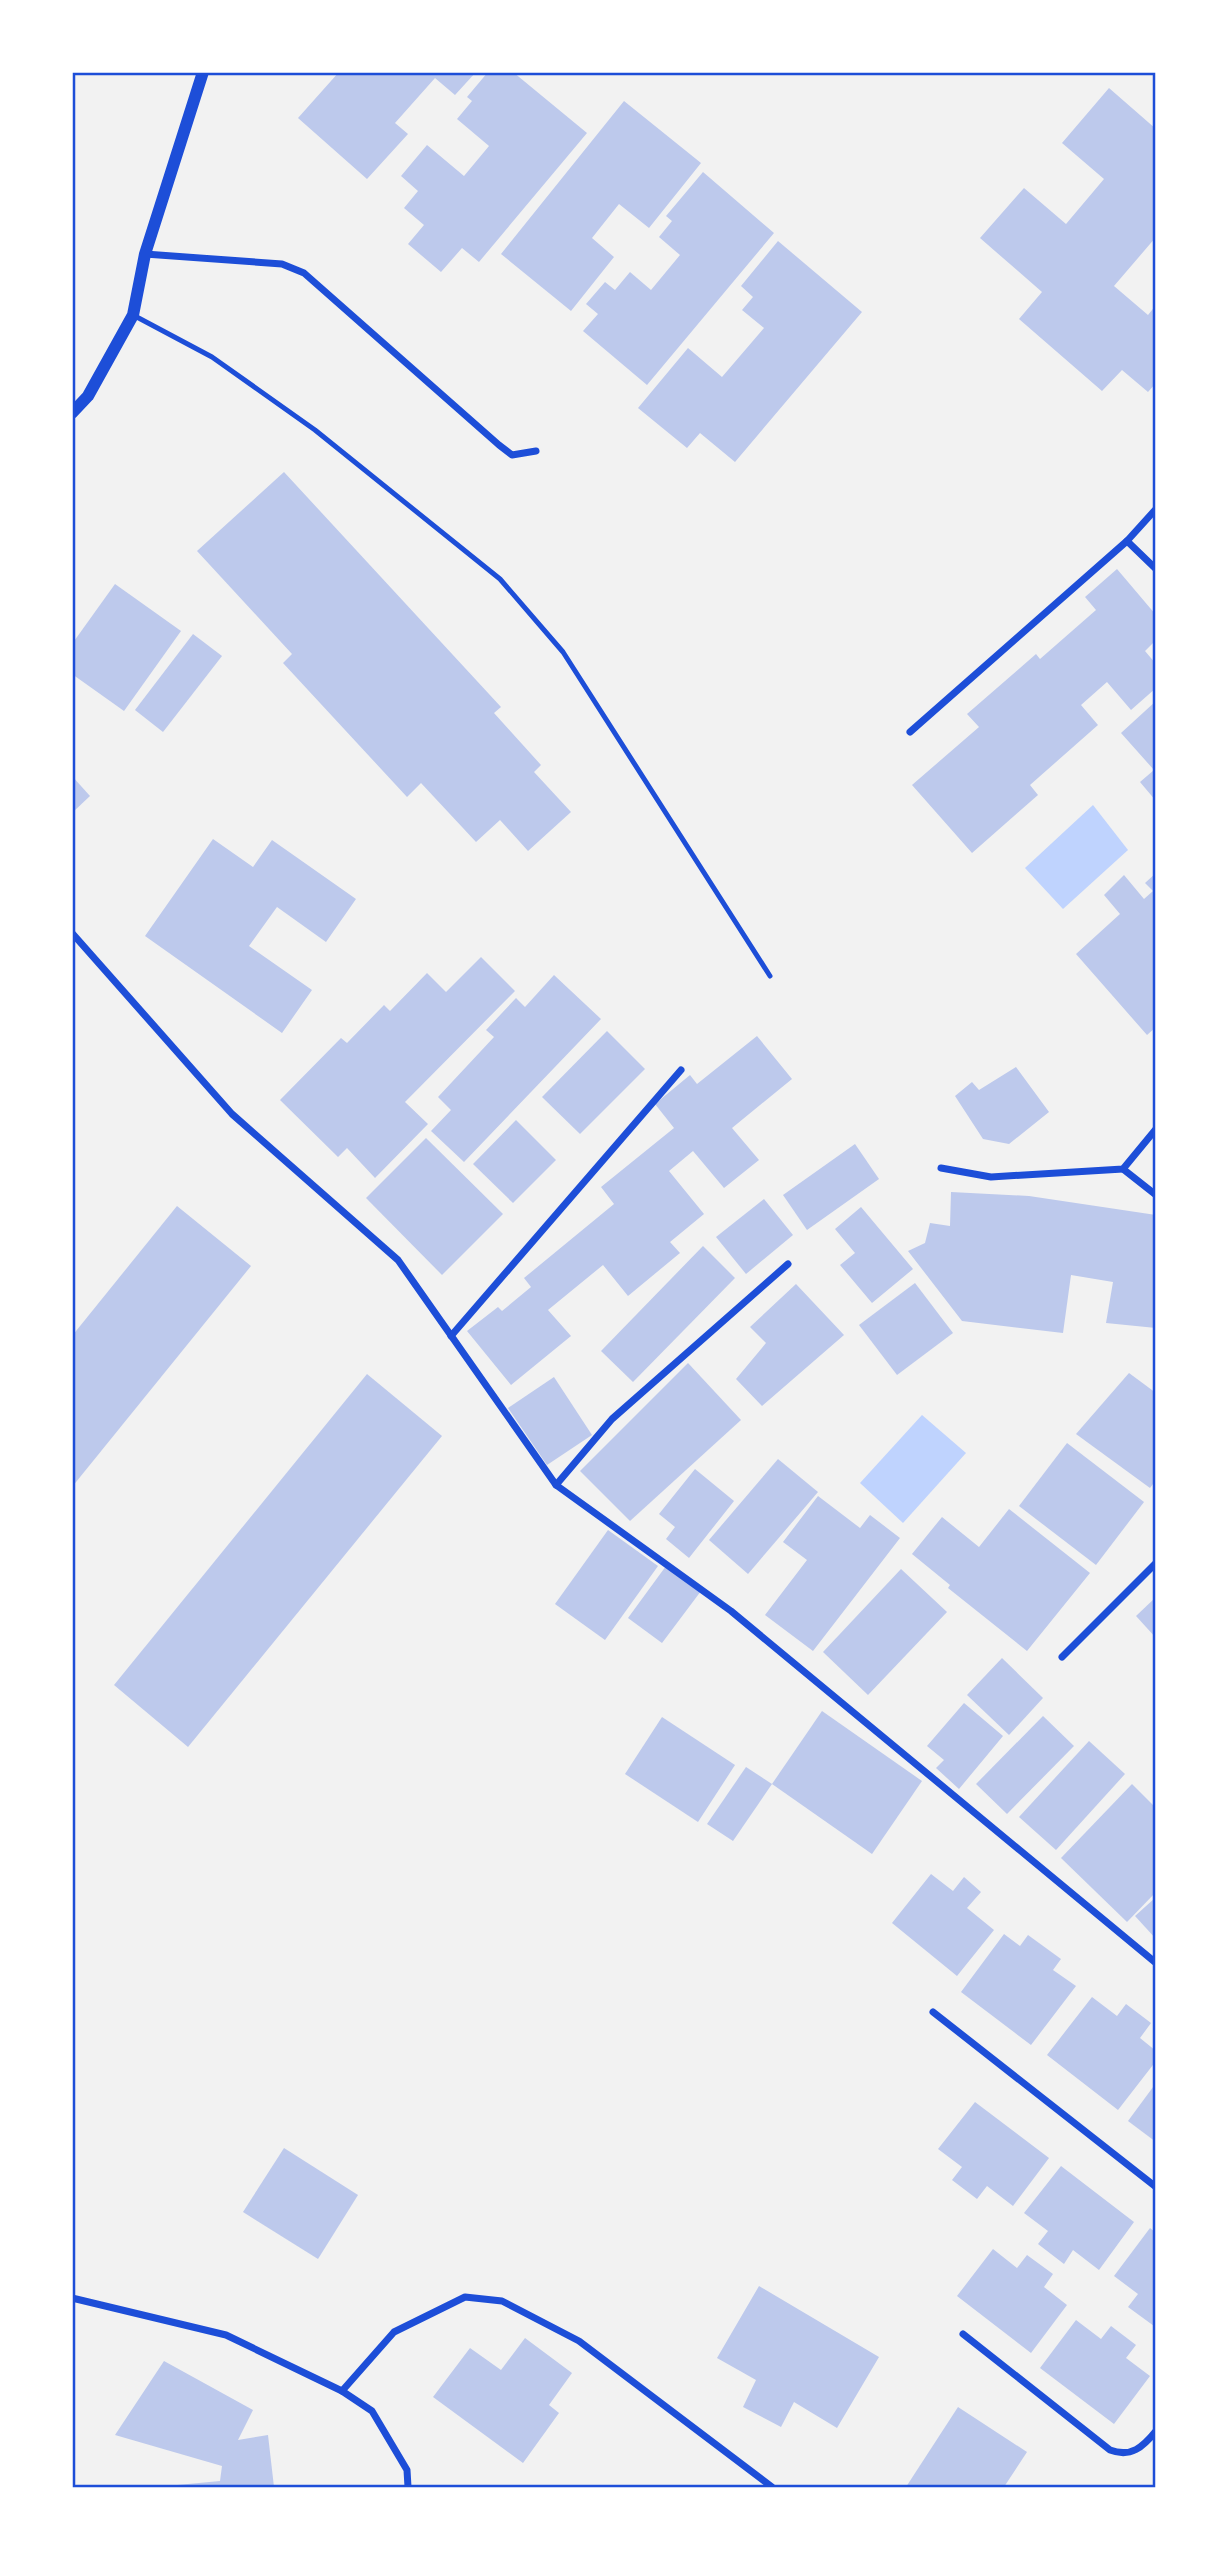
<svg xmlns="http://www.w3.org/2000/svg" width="1228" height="2559" viewBox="0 0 1228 2559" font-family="'Zilla Slab',serif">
  <rect width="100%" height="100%" fill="#f2f2f2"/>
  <!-- water -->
  <g fill="#bfd3fe">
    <path d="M 1093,805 L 1128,850 L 1063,909 L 1025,868 Z"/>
    <path d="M 922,1415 L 966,1453 L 903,1523 L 860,1483 Z"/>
  </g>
  <!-- building -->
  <g fill="#bdc9ec">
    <path d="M 339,72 L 476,72 L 455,95 L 435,78 L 395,123 L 408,134 L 367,179 L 298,118 Z"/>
    <path d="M 488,72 L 513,72 L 587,133 L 479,262 L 462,248 L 441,272 L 408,244 L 424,225 L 404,208 L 418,191 L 401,176 L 427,145 L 464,176 L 489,146 L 457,119 L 472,101 L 467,97 Z"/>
    <path d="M 1109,88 L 1156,129 L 1156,237 L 1114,286 L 1148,315 L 1156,305 L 1156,383 L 1148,392 L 1122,370 L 1102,391 L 1019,319 L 1042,292 L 980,238 L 1024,188 L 1066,224 L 1104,179 L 1062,143 Z"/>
    <path d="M 624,101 L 701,163 L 649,228 L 619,204 L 592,238 L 614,257 L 571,311 L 501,254 Z"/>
    <path d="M 703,172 L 774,233 L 647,385 L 583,331 L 598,314 L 586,304 L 605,282 L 615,290 L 630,272 L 651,290 L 680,255 L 659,237 L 672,221 L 666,216 Z"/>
    <path d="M 778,241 L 862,312 L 735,462 L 700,433 L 687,448 L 638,408 L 688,348 L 722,377 L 764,328 L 742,310 L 753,297 L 741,286 Z"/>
    <path d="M 284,472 L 501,707 L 494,713 L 541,765 L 534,772 L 571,812 L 528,851 L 500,820 L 476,842 L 421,783 L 407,797 L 283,663 L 292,654 L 197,551 Z"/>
    <path d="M 1117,569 L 1156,615 L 1156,640 L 1145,651 L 1156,664 L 1156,688 L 1131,710 L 1107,682 L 1081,705 L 1098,725 L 1030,785 L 1038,795 L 972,853 L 912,785 L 979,727 L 967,714 L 1036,654 L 1040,659 L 1096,610 L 1085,597 Z"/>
    <path d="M 115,584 L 181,631 L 124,711 L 72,674 L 72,644 Z"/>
    <path d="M 193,634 L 222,656 L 163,732 L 135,710 Z"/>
    <path d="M 1156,701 L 1156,801 L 1140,782 L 1154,770 L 1121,733 Z"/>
    <path d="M 72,776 L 90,796 L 72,813 Z"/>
    <path d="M 213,839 L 253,867 L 272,840 L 356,899 L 326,942 L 277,907 L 249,946 L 312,990 L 282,1033 L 145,936 Z"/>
    <path d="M 1156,873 L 1156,1027 L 1147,1035 L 1076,954 L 1120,914 L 1104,895 L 1124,875 L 1144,899 L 1153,891 L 1145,883 Z"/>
    <path d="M 481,957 L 515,991 L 405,1102 L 428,1124 L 375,1178 L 347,1148 L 338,1157 L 280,1100 L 341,1038 L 347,1043 L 384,1005 L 390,1011 L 427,973 L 446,992 Z"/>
    <path d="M 554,975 L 601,1019 L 464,1162 L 431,1131 L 451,1110 L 438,1097 L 494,1037 L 486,1030 L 516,998 L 525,1007 Z"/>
    <path d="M 607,1031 L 645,1069 L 580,1134 L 542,1097 Z"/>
    <path d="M 757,1036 L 792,1079 L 732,1128 L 759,1160 L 724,1188 L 693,1151 L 669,1171 L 704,1214 L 670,1242 L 680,1253 L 628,1296 L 603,1265 L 548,1310 L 571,1336 L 511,1385 L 467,1331 L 498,1307 L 502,1311 L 531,1287 L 524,1278 L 614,1204 L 601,1187 L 674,1128 L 655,1104 L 690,1075 L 697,1084 Z"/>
    <path d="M 1016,1067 L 1049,1112 L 1009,1144 L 983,1139 L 955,1096 L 972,1082 L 979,1090 Z"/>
    <path d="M 516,1120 L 556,1160 L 513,1203 L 473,1164 Z"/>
    <path d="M 426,1138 L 503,1214 L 442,1275 L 366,1198 Z"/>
    <path d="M 855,1144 L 879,1179 L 807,1230 L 783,1195 Z"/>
    <path d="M 951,1192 L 1029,1196 L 1156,1215 L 1156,1328 L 1106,1323 L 1113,1282 L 1071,1275 L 1063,1333 L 962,1321 L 908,1251 L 925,1243 L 930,1223 L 950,1226 Z"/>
    <path d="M 764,1199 L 793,1235 L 746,1274 L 716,1237 Z"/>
    <path d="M 177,1206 L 251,1266 L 72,1487 L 72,1336 Z"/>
    <path d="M 861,1207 L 913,1269 L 872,1303 L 840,1265 L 855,1253 L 835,1229 Z"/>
    <path d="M 703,1246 L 735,1278 L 633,1382 L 601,1351 Z"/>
    <path d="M 915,1283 L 953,1333 L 897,1375 L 859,1325 Z"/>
    <path d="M 796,1284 L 844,1335 L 762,1406 L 736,1379 L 766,1343 L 750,1327 Z"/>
    <path d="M 688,1363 L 741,1420 L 630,1521 L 580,1471 Z"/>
    <path d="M 1129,1373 L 1156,1393 L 1156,1480 L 1150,1488 L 1076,1434 Z"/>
    <path d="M 367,1374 L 442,1436 L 188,1747 L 114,1685 Z"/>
    <path d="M 554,1377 L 592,1435 L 547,1465 L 508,1408 Z"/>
    <path d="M 1067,1443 L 1144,1502 L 1096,1565 L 1019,1506 Z"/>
    <path d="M 778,1459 L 818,1492 L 748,1574 L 709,1540 Z"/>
    <path d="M 695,1469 L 734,1501 L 689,1558 L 666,1539 L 675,1527 L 659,1514 Z"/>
    <path d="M 818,1496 L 860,1528 L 870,1515 L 900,1538 L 813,1651 L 765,1615 L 807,1560 L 783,1542 Z"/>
    <path d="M 1009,1509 L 1090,1573 L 1027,1651 L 948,1588 L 950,1585 L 912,1554 L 942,1517 L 979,1547 Z"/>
    <path d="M 608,1530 L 658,1566 L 605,1640 L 555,1604 Z"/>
    <path d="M 666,1566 L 701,1591 L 662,1643 L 628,1618 Z"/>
    <path d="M 901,1569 L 947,1612 L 868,1695 L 823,1652 Z"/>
    <path d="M 1156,1597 L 1156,1638 L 1136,1616 Z"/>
    <path d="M 1002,1658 L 1043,1698 L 1009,1735 L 967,1695 Z"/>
    <path d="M 964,1703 L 1003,1736 L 959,1789 L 936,1768 L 944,1760 L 927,1746 Z"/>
    <path d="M 822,1711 L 922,1781 L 872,1854 L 772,1784 Z"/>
    <path d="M 1043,1716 L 1074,1746 L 1007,1814 L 976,1784 Z"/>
    <path d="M 662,1717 L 735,1765 L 698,1822 L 625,1774 Z"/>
    <path d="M 1089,1741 L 1125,1774 L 1056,1850 L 1019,1817 Z"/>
    <path d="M 746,1767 L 772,1784 L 733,1841 L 707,1824 Z"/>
    <path d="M 1132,1784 L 1156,1808 L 1156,1892 L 1127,1922 L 1061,1858 Z"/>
    <path d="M 931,1874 L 953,1891 L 964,1877 L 981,1892 L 967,1908 L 994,1930 L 957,1976 L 892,1923 Z"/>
    <path d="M 1156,1897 L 1156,1939 L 1135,1916 Z"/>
    <path d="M 1004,1934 L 1020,1946 L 1028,1935 L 1061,1959 L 1053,1970 L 1076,1986 L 1031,2045 L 961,1992 Z"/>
    <path d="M 1092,1997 L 1117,2016 L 1126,2004 L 1151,2023 L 1140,2038 L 1156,2051 L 1156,2061 L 1118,2110 L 1047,2055 Z"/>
    <path d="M 1156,2083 L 1156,2142 L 1128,2121 Z"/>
    <path d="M 975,2102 L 1049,2158 L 1013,2206 L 987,2186 L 977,2199 L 952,2180 L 962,2167 L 938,2149 Z"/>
    <path d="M 284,2148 L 358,2195 L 318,2259 L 243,2212 Z"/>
    <path d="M 1061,2166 L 1134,2222 L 1099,2270 L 1073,2250 L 1064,2264 L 1038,2244 L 1048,2231 L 1024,2213 Z"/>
    <path d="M 1150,2228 L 1156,2233 L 1156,2322 L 1154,2326 L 1128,2307 L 1138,2294 L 1114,2276 Z"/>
    <path d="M 993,2249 L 1017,2268 L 1027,2255 L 1053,2274 L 1044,2287 L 1067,2305 L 1031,2353 L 957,2296 Z"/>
    <path d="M 759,2286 L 879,2357 L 837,2428 L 794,2402 L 781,2427 L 743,2407 L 756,2380 L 717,2358 Z"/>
    <path d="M 1076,2320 L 1101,2339 L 1111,2326 L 1136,2345 L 1126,2358 L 1150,2376 L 1114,2424 L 1040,2368 Z"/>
    <path d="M 525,2338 L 572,2373 L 549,2405 L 559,2413 L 523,2463 L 433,2397 L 470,2348 L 501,2370 Z"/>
    <path d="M 164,2361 L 253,2410 L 238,2440 L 268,2435 L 274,2487 L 156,2487 L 220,2481 L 222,2466 L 115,2435 Z"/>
    <path d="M 958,2407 L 1027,2452 L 1004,2487 L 906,2487 Z"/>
  </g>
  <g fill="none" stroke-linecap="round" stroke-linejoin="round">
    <!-- service -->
    <path stroke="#1d4ed8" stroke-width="5" d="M 133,315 L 212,357 L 315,430 L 500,579 L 563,652 L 770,976"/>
    <!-- minor -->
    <g stroke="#1d4ed8" stroke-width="7">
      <path d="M 145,254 L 282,264 L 304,273 L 499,445 L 512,455 L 536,451"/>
      <path d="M 1127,541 L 1156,569"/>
      <path d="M 910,732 L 1127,541 L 1156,509"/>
      <path d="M 72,933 L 232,1114 L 398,1260 L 556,1485 L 731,1611 L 1156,1963"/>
      <path d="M 941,1168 L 991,1177 L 1123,1169 L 1156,1129"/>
      <path d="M 1123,1169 L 1156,1195"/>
      <path d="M 451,1336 L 681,1070"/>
      <path d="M 556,1485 L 612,1419 L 788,1264"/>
      <path d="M 1062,1657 L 1156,1563"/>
      <path d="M 933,2012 L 1156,2187"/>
      <path d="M 72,2298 L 226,2335 L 342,2391 L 372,2411 L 407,2470 L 408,2487"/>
      <path d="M 963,2334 L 1110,2450 C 1131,2458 1143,2447 1156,2431"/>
      <path d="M 342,2391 L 394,2332 L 465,2297 L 502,2301 L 579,2341 L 772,2487"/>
    </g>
    <!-- tertiary -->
    <path stroke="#1d4ed8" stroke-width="12" d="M 72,413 L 88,396 L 133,315 L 145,254 L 203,72"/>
  </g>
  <!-- border -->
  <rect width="1228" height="2559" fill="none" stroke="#ffffff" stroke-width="147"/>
  <rect x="74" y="74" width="1080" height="2412" fill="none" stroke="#1d4ed8" stroke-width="2.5"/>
</svg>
